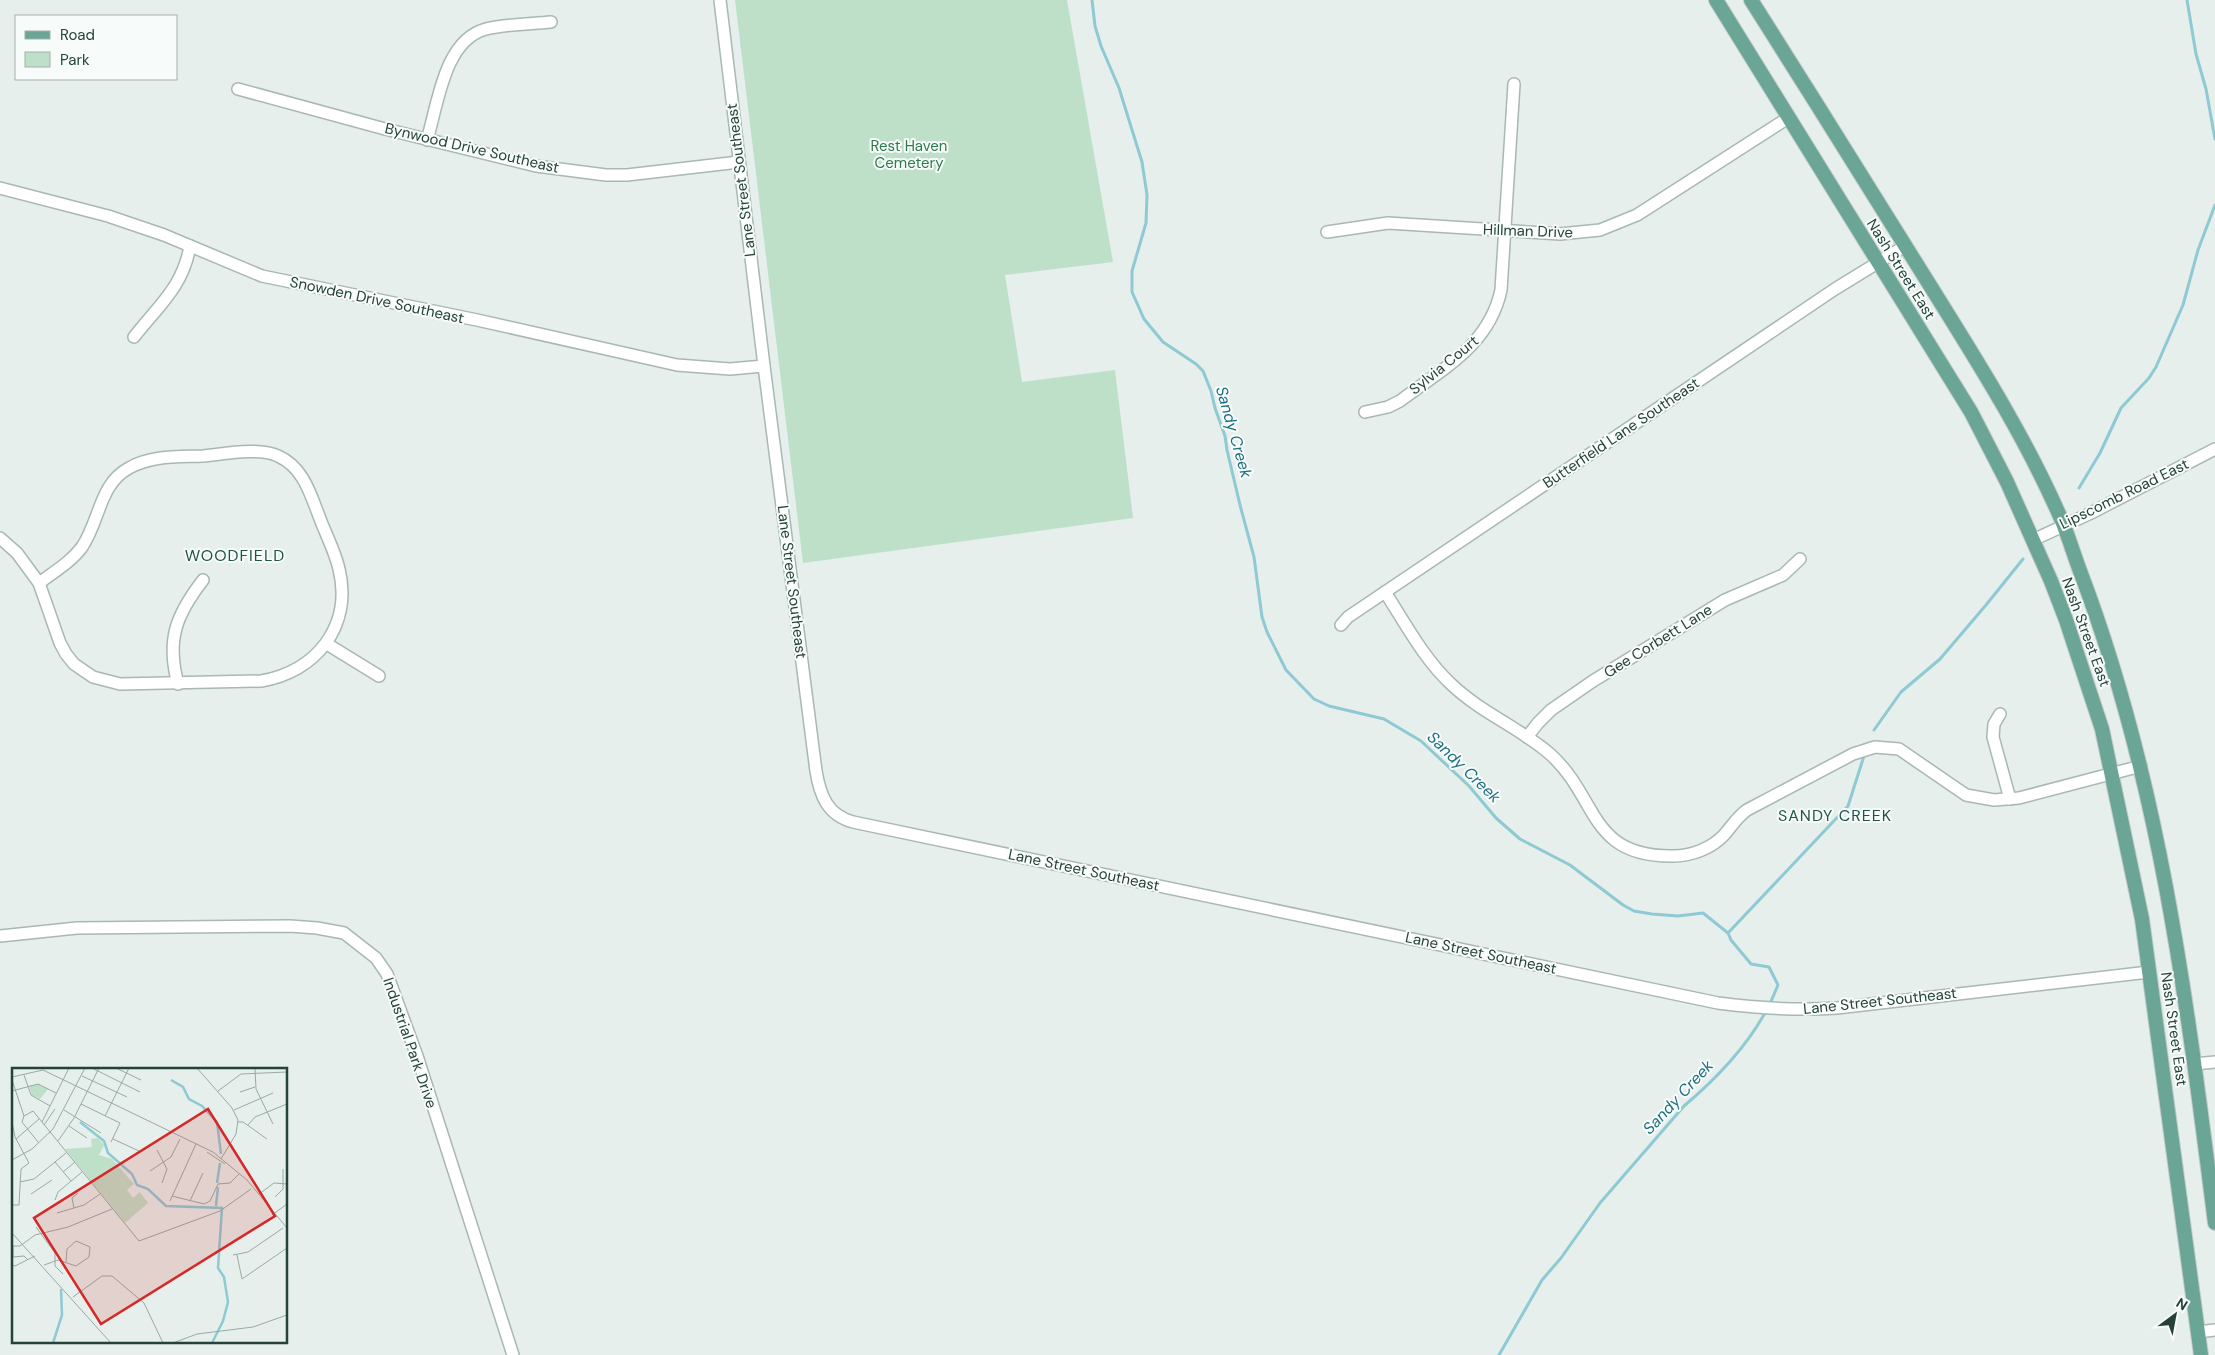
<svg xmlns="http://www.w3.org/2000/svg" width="2215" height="1355" viewBox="0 0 2215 1355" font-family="'DM Sans',sans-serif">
  <rect width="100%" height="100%" fill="#e6efeb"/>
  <!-- green -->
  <path fill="#bfe0c8" d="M 735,0 L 1067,0 L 1113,262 L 1005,275 L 1022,382 L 1115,370 L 1133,518 L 803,563 Z"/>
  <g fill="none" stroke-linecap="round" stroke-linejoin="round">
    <!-- stream -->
    <g stroke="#8ec9d4" stroke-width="3">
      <path d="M 1092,0 L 1095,26 L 1101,46 L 1119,88 L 1142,162 L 1147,195 L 1146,223 L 1132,271 L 1132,292 L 1144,319 L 1163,342 L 1196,364 L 1203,371 L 1211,391 L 1215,408 L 1225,436 L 1227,450 L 1240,505 L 1254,557 L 1262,617 L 1267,632 L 1286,670 L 1314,699 L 1329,706 L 1384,719 L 1421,741 L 1469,786 L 1496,818 L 1520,839 L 1570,865 L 1623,905 L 1634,911 L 1652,914 L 1678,916 L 1703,913 L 1728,933 L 1731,940 L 1751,964 L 1769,967 L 1778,985 L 1769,1006"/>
      <path d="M 2187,0 L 2196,54 L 2206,89 L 2215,139"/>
      <path d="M 2079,488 L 2100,453 L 2121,408 L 2149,378 L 2156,367 L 2183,305 L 2198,250 L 2215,205"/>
      <path d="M 1874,730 L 1901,692 L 1940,659 L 1986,605 L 2023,559"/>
      <path d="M 1728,933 L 1848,806 L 1864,756"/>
      <path d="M 1499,1355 L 1542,1280 L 1561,1258 L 1600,1203 L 1684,1106 C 1716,1079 1746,1048 1766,1011"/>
    </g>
    <!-- minor casing -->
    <g stroke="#a8b8b2" stroke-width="14">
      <g id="minor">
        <path d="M 720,0 L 764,366 L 816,771 C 820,795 827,815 853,822 L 1718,1003 C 1758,1008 1797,1011 1837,1008 L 2149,972"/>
        <path d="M 238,89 L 385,129 L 536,166 L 606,175 L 627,175 L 739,162"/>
        <path d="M 427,140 C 438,104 444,40 486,29 C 507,24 530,24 551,22"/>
        <path d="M 0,188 L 108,216 L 164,235 L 262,276 L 477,320 L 677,365 L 730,369 L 764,366"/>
        <path d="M 1327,232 L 1388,223 L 1560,234 L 1600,230 L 1637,215 L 1788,118"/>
        <path d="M 134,337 C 158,306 183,287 190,246"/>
        <path d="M 1365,412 L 1388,407 L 1400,401 C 1442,369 1489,346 1501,290 L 1514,84"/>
        <path d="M 0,538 L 17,553 L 39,583 L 60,643 L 66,654 L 74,664 L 93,677 L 120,684 L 261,681 C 316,672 353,626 339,569 C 335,551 325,533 319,516 C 310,493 303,467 278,456 C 259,447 224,454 203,456 C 178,457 152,455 129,468 C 99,484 100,521 82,547 C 71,562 54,572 39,583"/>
        <path d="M 2033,540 L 2091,513 L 2215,449"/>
        <path d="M 1385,592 C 1405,623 1424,659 1451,684 C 1480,712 1520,728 1550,754 C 1599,798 1588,857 1673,856 C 1692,856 1712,848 1724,835 C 1732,826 1737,817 1747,810 L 1853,754 L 1875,747 L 1899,749 L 1966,795 L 1994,800 L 2019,798 L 2141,766"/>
        <path d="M 1341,625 L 1348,617 L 1835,289 L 1905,246"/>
        <path d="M 327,644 L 379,676"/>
        <path d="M 178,684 C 166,640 176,615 203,580"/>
        <path d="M 2000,714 L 1994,724 L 1993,737 L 2010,799"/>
        <path d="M 1527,737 L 1538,723 L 1551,710 L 1593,681 L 1725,600 L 1783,575 L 1800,559"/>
        <path d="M 0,936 L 77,928 L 290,926 L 317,928 L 344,933 L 376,958 L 387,974 L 417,1056 L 513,1355"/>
        <path d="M 2195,1064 L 2215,1062"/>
        <path d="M 2198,1332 L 2215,1330"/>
      </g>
    </g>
    <!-- major casing -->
    <g stroke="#c2cac8" stroke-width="16">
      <g id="major">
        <path d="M 1716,0 L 1971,412 L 2007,482 L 2051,581 L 2066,620 L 2102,729 L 2142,919 L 2201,1355"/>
        <path d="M 1751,0 C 1808,90 1865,181 1921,271 C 1972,353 2024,433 2062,521 C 2069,538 2074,555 2080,571 C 2160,781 2187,1002 2215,1223"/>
      </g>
    </g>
    <!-- minor -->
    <use href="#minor" stroke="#fff" stroke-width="11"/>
    <!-- major -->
    <use href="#major" stroke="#6aa596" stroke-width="14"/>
  </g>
  <g text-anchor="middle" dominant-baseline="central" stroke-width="4" stroke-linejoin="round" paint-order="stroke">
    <!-- park labels -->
    <g font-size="15" fill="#2d7a4b" stroke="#f7fbf9">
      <text x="909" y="146">Rest Haven<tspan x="909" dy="17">Cemetery</tspan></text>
    </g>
    <!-- street labels -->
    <g font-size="15" fill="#24423a" stroke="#f7fbf9">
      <text transform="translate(472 148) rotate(13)">Bynwood Drive Southeast</text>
      <text transform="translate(741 180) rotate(-97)">Lane Street Southeast</text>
      <text transform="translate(1528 231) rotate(2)">Hillman Drive</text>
      <text transform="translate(1901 269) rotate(58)">Nash Street East</text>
      <text transform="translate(377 300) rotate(12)">Snowden Drive Southeast</text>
      <text transform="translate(1444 365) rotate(-39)">Sylvia Court</text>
      <text transform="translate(1621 433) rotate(-34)">Butterfield Lane Southeast</text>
      <text transform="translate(2124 494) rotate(-26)">Lipscomb Road East</text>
      <text transform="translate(792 582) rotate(83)">Lane Street Southeast</text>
      <text transform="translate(2086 632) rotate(70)">Nash Street East</text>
      <text transform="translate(1658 641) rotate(-32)">Gee Corbett Lane</text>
      <text transform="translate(1084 870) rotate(12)">Lane Street Southeast</text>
      <text transform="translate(1481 953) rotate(12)">Lane Street Southeast</text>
      <text transform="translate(1880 1001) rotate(-6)">Lane Street Southeast</text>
      <text transform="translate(2174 1029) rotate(82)">Nash Street East</text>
      <text transform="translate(410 1043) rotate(71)">Industrial Park Drive</text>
    </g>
    <!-- water labels -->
    <g font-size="16" font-style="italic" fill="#1c6f80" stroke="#f7fbf9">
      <text transform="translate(1234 432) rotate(74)">Sandy Creek</text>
      <text transform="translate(1464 767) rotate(44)">Sandy Creek</text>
      <text transform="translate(1678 1097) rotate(-47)">Sandy Creek</text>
    </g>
    <!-- neighbourhood labels -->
    <g font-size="16" letter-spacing="1" fill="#1f5548" stroke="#f7fbf9">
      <text x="235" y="555">WOODFIELD</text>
      <text x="1835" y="815">SANDY CREEK</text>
    </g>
  </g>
  <!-- overview -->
  <g transform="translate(12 1068)">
    <rect width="275" height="275" fill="#e6efeb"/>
    <path d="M 26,16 L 36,21 L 28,31 L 20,27 L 17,18 ZM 86,70 L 92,77 L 87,87 L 100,91 L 122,116 L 115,122 L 121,130 L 128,124 L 136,135 L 113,155 L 53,81 L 80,79 L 79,71 Z" fill="#bfe0c8"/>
    <path fill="none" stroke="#8ec9d4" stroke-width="2.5" d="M 159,12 L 171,19 L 177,31 L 190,38 L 205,54 L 209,86M 68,54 L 92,73 L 96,85 L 120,106 L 125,117 L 136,121 L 154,138 L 210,140 L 206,200 L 212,209 L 216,234 L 211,253 L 200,275M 205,115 L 208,95M 204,138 L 206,119M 41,275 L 50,247 L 49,221"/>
    <path fill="none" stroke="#98aaa4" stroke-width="1" d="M 80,0 L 128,24M 104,0 L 129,12M 185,0 L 220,40 L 226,52 L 224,66 L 209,91M 243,0 L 244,21 L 261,56M 12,7 L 19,27 L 38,38M 70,8 L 115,29M 0,9 L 31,2 L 201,84 L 235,112 L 275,160M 0,12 L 12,48M 26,16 L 44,25M 0,23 L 26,16M 206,23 L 229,6 L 275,4M 228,24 L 243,19M 69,36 L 108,55 L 99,74M 52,42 L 89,65M 222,42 L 261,25M 12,48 L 21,43 L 127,173 L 208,143 L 239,121M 12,48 L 10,54 L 26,74M 93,48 L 117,0M 0,54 L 3,69 L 17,95 L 9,101 L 7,137 L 0,137M 30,54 L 57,0M 226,54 L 231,54 L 255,71M 32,57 L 43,41M 236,57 L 243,49 L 275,36M 57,58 L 75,70M 4,71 L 27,51M 101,71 L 127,83M 46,73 L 62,50 L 87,0M 145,82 L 155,101 L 150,115M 195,84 L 213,96M 0,92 L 20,81 L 41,61 L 73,0M 43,94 L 59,113M 138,103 L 159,89 L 168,71M 51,104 L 63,94M 8,114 L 22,111 L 54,85M 19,126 L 40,112M 247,126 L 262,115 L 275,116M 160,128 L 192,136 L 198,133 L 206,116 L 218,115 L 227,106M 263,129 L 271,121 L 271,101M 43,132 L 46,124 L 70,104M 158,133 L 184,76M 178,133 L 191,105M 62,140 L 60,130 L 66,125M 45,145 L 72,137 L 88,126M 260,147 L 275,136M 24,159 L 43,185 L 43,198 L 51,206M 0,165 L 99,275M 0,178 L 8,178 L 23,167 L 56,159 L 100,141M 1,178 L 1,189 L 12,188 L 16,192M 221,187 L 236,184 L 271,160M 225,187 L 230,211 L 275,180M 0,197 L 3,198 L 23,188M 32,197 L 46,192 L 64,198 L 77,189 L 78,179 L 64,173 L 55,181 L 54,194M 61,229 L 90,208 L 100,208 L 132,235 L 151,275M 161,275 L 185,266 L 241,259 L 275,247"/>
    <path fill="#d62828" fill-opacity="0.15" stroke="#d62828" stroke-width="2.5" d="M 196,41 L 263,148 L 89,256 L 22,150 Z"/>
    <rect width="275" height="275" fill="none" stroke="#24423a" stroke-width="2.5"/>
  </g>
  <!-- legend -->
  <rect x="15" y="15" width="162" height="65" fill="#f7fbf9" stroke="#a3b1ad"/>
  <rect x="25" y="31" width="25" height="8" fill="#6aa596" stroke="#a3b1ad"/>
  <text x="60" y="40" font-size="15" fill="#24423a">Road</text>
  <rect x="25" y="52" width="25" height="15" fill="#bfe0c8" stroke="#a3b1ad"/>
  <text x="60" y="65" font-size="15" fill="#24423a">Park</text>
  <!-- north arrow -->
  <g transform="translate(2175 1315) rotate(32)" stroke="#f7fbf9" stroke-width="4" paint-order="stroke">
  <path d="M0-4L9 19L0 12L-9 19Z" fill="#24423a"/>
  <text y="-8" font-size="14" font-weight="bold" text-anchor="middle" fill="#24423a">N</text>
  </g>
</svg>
